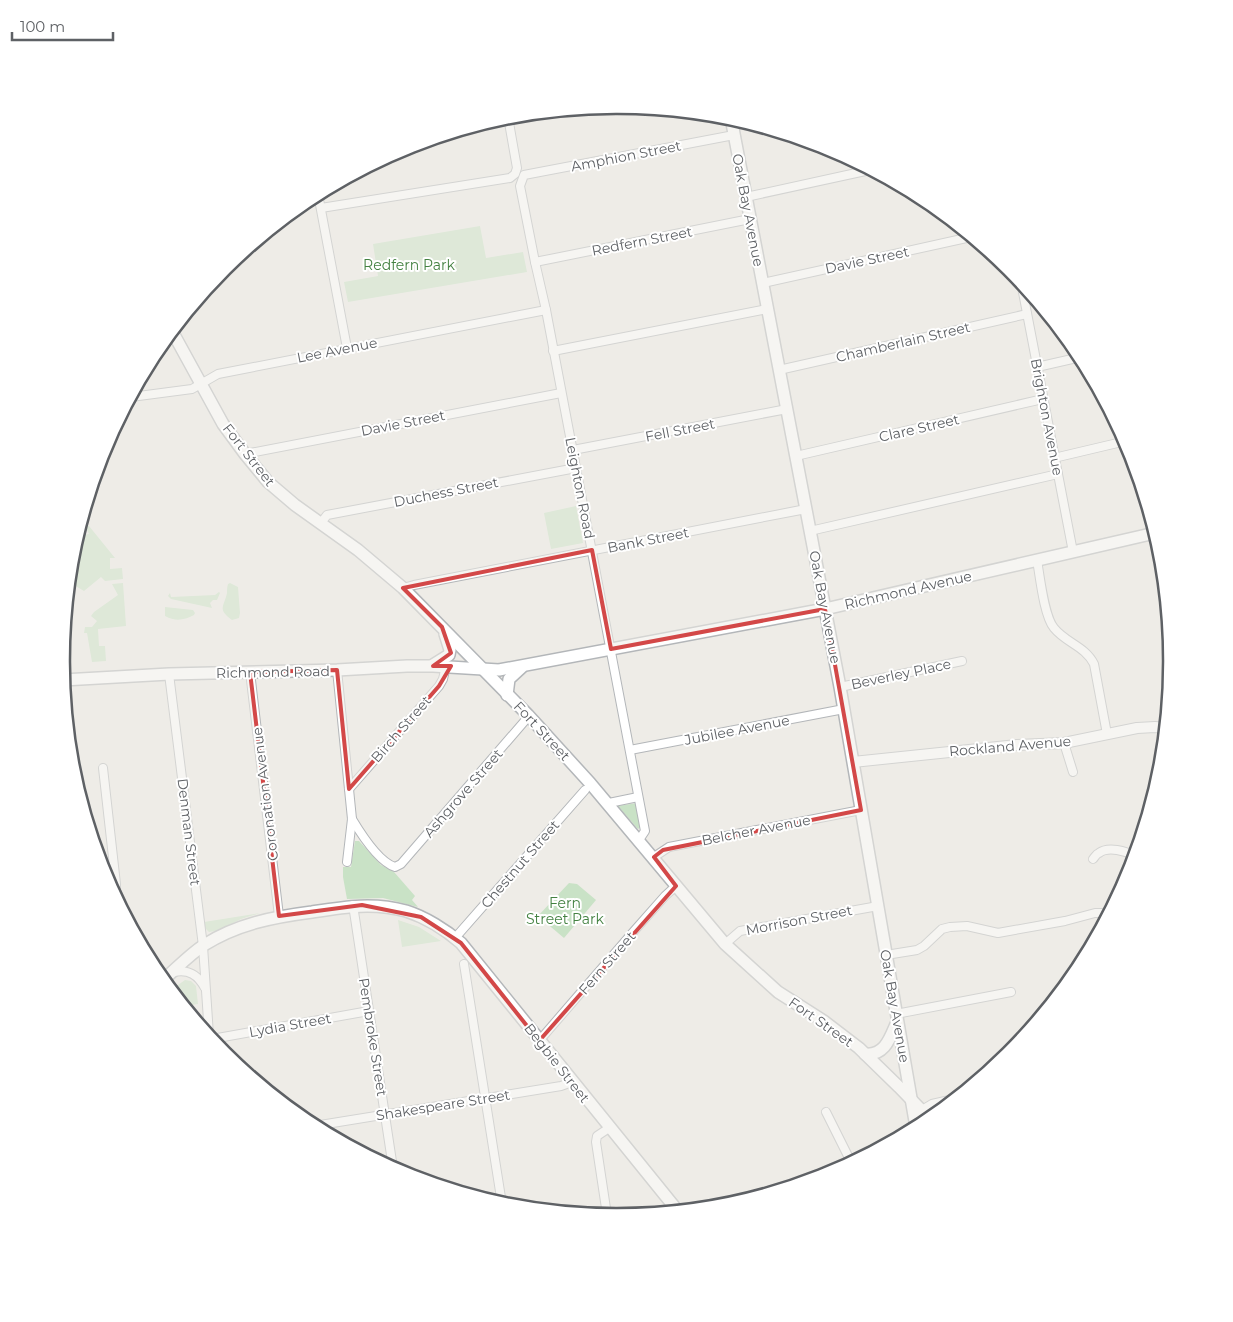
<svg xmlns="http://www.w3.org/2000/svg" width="1233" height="1322" viewBox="0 0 1233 1322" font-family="Montserrat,sans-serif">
  <rect width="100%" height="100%" fill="#eeece7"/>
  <!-- green -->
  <g fill="#c9e2c6">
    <path d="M 480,226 L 486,258 L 523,252 L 527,272 L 348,302 L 344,282 L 378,276 L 373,244 Z"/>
    <path d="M 576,506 L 583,543 L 551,549 L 544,513 Z"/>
    <path d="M 85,526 L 89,526 L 115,558 L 110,558 L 110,569 L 122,568 L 123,579 L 105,581 L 101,577 L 84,591 L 69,582 L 72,552 L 75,542 L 78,550 L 82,548 L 82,535 L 89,534 Z"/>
    <path d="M 123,583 L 126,626 L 98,629 L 99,646 L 105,646 L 106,661 L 92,662 L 87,633 L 84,633 L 85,627 L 92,627 L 97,621 L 91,616 L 94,612 L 118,595 L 112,584 Z"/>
    <path d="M 230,583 L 238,587 L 240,613 L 239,618 L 232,620 C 217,609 224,607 227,593 C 227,590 227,587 228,584 Z"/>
    <path d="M 219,592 L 220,593 L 217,600 L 213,600 L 210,603 L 212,608 L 171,599 L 168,596 L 170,593 L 171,597 L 215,595 Z"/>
    <path d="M 165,607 L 193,610 L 195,613 L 194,615 C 184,620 176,622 165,616 Z"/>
    <path d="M 637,803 L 641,827 L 638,829 L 618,806 Z"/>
    <path d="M 355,841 L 359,841 L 381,865 L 394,872 L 415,896 L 412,900 L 418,907 L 383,898 L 347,899 L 343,877 L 343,867 L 351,867 Z"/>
    <path d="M 569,883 L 577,884 L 596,900 L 564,938 L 538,916 Z"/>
    <path d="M 260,913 L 241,919 L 216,932 L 215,931 L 209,932 L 205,928 L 204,922 Z"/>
    <path d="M 398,920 L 419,927 L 441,941 L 402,947 Z"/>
    <path d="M 185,980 L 191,981 L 196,986 L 198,1004 L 185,1006 L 171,990 Z"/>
  </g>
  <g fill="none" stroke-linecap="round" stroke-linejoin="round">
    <!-- minor casing -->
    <g stroke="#b3b6b9" stroke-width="10">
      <g id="minor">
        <path d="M 318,194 L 347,348"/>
        <path d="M 746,197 L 870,170"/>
        <path d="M 321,208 L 510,178 L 515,174 L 517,168 L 508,117"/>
        <path d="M 535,262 L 750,219"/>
        <path d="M 1021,282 L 1073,552"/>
        <path d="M 763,283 L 971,237"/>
        <path d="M 553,351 L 767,309"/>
        <path d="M 1037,367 L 1081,357"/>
        <path d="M 779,370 L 1027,314"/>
        <path d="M 131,397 L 192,389 L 218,374 L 546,310"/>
        <path d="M 573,450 L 787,409"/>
        <path d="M 245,454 L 561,393"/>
        <path d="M 796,456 L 1043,399"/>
        <path d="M 1054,458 L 1126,441"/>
        <path d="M 321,523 L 327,515 L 576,468"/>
        <path d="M 810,531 L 1058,474"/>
        <path d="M 1037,560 C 1040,577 1044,616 1054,628 C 1066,643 1085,646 1094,664 L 1107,734"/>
        <path d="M 403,588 L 414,585 L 806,509"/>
        <path d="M 337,670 L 352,819 L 347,862"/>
        <path d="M 250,672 L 279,916"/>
        <path d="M 169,674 L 203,946 L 209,1035"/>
        <path d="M 840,687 L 962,661"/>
        <path d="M 1064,743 L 1073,772"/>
        <path d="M 630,750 L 844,709"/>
        <path d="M 1163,754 L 1162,743 L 1165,728"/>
        <path d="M 103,768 L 116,884 L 116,896"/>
        <path d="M 349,789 L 439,686 L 443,679 L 446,666"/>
        <path d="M 609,803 L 638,797"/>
        <path d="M 352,819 C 361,834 379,862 395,867 L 401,864 L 529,716"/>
        <path d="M 639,840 L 645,831 L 546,310 L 535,262 L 520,186 L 524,175 L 734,135"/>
        <path d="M 654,857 L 669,847 L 861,810"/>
        <path d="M 1093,859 C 1095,857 1096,854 1099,853 C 1108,846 1126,851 1135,856"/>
        <path d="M 353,905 L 393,1168"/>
        <path d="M 455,938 L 585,790"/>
        <path d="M 725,944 L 740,931 L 878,906"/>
        <path d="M 886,955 L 917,950 L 924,946 L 942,929 L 950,927 L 967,926 L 998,933 L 1065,921 L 1095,913 L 1108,913"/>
        <path d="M 464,964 L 502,1204"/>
        <path d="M 174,972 C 189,969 198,975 205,988"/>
        <path d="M 896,1014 L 1011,992"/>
        <path d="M 212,1039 L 369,1011"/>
        <path d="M 539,1041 L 634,931 L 665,896 L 676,886"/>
        <path d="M 922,1110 L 932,1104 L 954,1099"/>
        <path d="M 826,1112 L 851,1162"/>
        <path d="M 314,1126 L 561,1086 L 572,1082"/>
        <path d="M 607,1215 L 596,1142 L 597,1136 L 609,1128"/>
      </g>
    </g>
    <!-- tertiary casing -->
    <g stroke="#b3b6b9" stroke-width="12">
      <path id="tertiary" d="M 853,762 L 1017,745 L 1064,743 L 1137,728 L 1155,727 L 1165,728"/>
    </g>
    <!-- secondary casing -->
    <g stroke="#b3b6b9" stroke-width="14">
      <g id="secondary">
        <path d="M 731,118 L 840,687 L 916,1127"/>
        <path d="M 172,331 L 223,424 L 245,454 L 268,482 L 295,505 L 358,550 L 403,588 L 528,715 L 590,783 L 725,944 L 778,992 L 825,1022 L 859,1048 L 899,1087 L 930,1119"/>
        <path d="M 433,665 L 449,655 L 450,650 L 445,634"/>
        <path d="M 63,680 L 169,674 L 337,670 L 407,666 L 433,666 L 499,670 L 825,609 L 1155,533"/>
        <path d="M 507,695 L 509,679 L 522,667"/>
        <path d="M 163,980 C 176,969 189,955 204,945 C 237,924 273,917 312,912 C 344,907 373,902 406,911 C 425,917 446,930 461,943 L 677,1210"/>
        <path d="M 865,1054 C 885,1056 890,1038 897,1022"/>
      </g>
    </g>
    <!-- minor -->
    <use href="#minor" stroke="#fff" stroke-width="8"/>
    <!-- tertiary -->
    <use href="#tertiary" stroke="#fff" stroke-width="10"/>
    <!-- secondary -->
    <use href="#secondary" stroke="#fff" stroke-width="11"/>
  </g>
  <!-- marked area -->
  <path d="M0 0H1233V1322H0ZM 592,550 L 611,649 L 825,609 L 861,810 L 663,850 L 654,857 L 676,886 L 539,1041 L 461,943 L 421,917 L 362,905 L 279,916 L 250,672 L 337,670 L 349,789 L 439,686 L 451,666 L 433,666 L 451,653 L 442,627 L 403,588 Z" fill="#eeece7" fill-opacity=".55" fill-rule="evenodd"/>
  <path fill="none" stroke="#d34848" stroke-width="4" stroke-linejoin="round" d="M 592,550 L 611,649 L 825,609 L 861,810 L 663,850 L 654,857 L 676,886 L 539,1041 L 461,943 L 421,917 L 362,905 L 279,916 L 250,672 L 337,670 L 349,789 L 439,686 L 451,666 L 433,666 L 451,653 L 442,627 L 403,588 Z"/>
  <g text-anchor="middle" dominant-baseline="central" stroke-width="4" stroke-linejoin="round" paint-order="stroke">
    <!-- street labels -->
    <g font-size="14" fill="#5e6165" stroke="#fff">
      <text transform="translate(626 156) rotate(-11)">Amphion Street</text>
      <text transform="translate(748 210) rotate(79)">Oak Bay Avenue</text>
      <text transform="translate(642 241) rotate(-11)">Redfern Street</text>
      <text transform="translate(867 260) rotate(-12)">Davie Street</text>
      <text transform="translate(903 342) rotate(-13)">Chamberlain Street</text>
      <text transform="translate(337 350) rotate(-11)">Lee Avenue</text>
      <text transform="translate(1047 417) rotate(79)">Brighton Avenue</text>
      <text transform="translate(403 423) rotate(-11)">Davie Street</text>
      <text transform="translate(919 428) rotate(-13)">Clare Street</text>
      <text transform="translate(680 430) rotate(-11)">Fell Street</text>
      <text transform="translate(249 455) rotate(52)">Fort Street</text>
      <text transform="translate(580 488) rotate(79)">Leighton Road</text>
      <text transform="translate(446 492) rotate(-11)">Duchess Street</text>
      <text transform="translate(648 540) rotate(-11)">Bank Street</text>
      <text transform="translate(908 590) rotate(-13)">Richmond Avenue</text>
      <text transform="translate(825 607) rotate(79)">Oak Bay Avenue</text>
      <text transform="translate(273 672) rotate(-1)">Richmond Road</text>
      <text transform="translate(901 674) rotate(-12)">Beverley Place</text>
      <text transform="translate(401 729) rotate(-49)">Birch Street</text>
      <text transform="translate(737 730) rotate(-11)">Jubilee Avenue</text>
      <text transform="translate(542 731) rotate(47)">Fort Street</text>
      <text transform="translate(1010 746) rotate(-5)">Rockland Avenue</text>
      <text transform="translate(463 793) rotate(-49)">Ashgrove Street</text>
      <text transform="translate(265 794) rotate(-97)">Coronation Avenue</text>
      <text transform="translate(756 830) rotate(-11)">Belcher Avenue</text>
      <text transform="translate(189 832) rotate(83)">Denman Street</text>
      <text transform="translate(520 864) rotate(-49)">Chestnut Street</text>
      <text transform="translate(799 920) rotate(-11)">Morrison Street</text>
      <text transform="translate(607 963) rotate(-49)">Fern Street</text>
      <text transform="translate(895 1006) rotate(80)">Oak Bay Avenue</text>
      <text transform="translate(821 1022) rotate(35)">Fort Street</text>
      <text transform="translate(290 1025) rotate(-10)">Lydia Street</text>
      <text transform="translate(373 1037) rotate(81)">Pembroke Street</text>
      <text transform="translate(557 1063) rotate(52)">Begbie Street</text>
      <text transform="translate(443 1105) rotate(-9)">Shakespeare Street</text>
    </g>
    <!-- park labels -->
    <g font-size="14" fill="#438141" stroke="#fff">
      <text x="409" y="265">Redfern Park</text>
      <text x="565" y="903">Fern<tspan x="565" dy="16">Street Park</tspan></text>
    </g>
  </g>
  <!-- crop -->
  <path d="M0 0H1233V1322H0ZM616 114H617A546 546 0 0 1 1163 660V662A546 546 0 0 1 617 1208H616A546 546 0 0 1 70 662V660A546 546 0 0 1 616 114Z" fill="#fff" fill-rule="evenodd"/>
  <path fill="none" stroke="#5e6165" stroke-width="2.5" d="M616 114H617A546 546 0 0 1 1163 660V662A546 546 0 0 1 617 1208H616A546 546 0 0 1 70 662V660A546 546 0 0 1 616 114Z"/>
  <!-- scale -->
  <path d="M12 32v8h101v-8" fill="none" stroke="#5e6165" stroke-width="2.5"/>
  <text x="20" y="32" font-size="15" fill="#5e6165" stroke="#ffffff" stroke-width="4" paint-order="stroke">100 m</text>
</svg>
